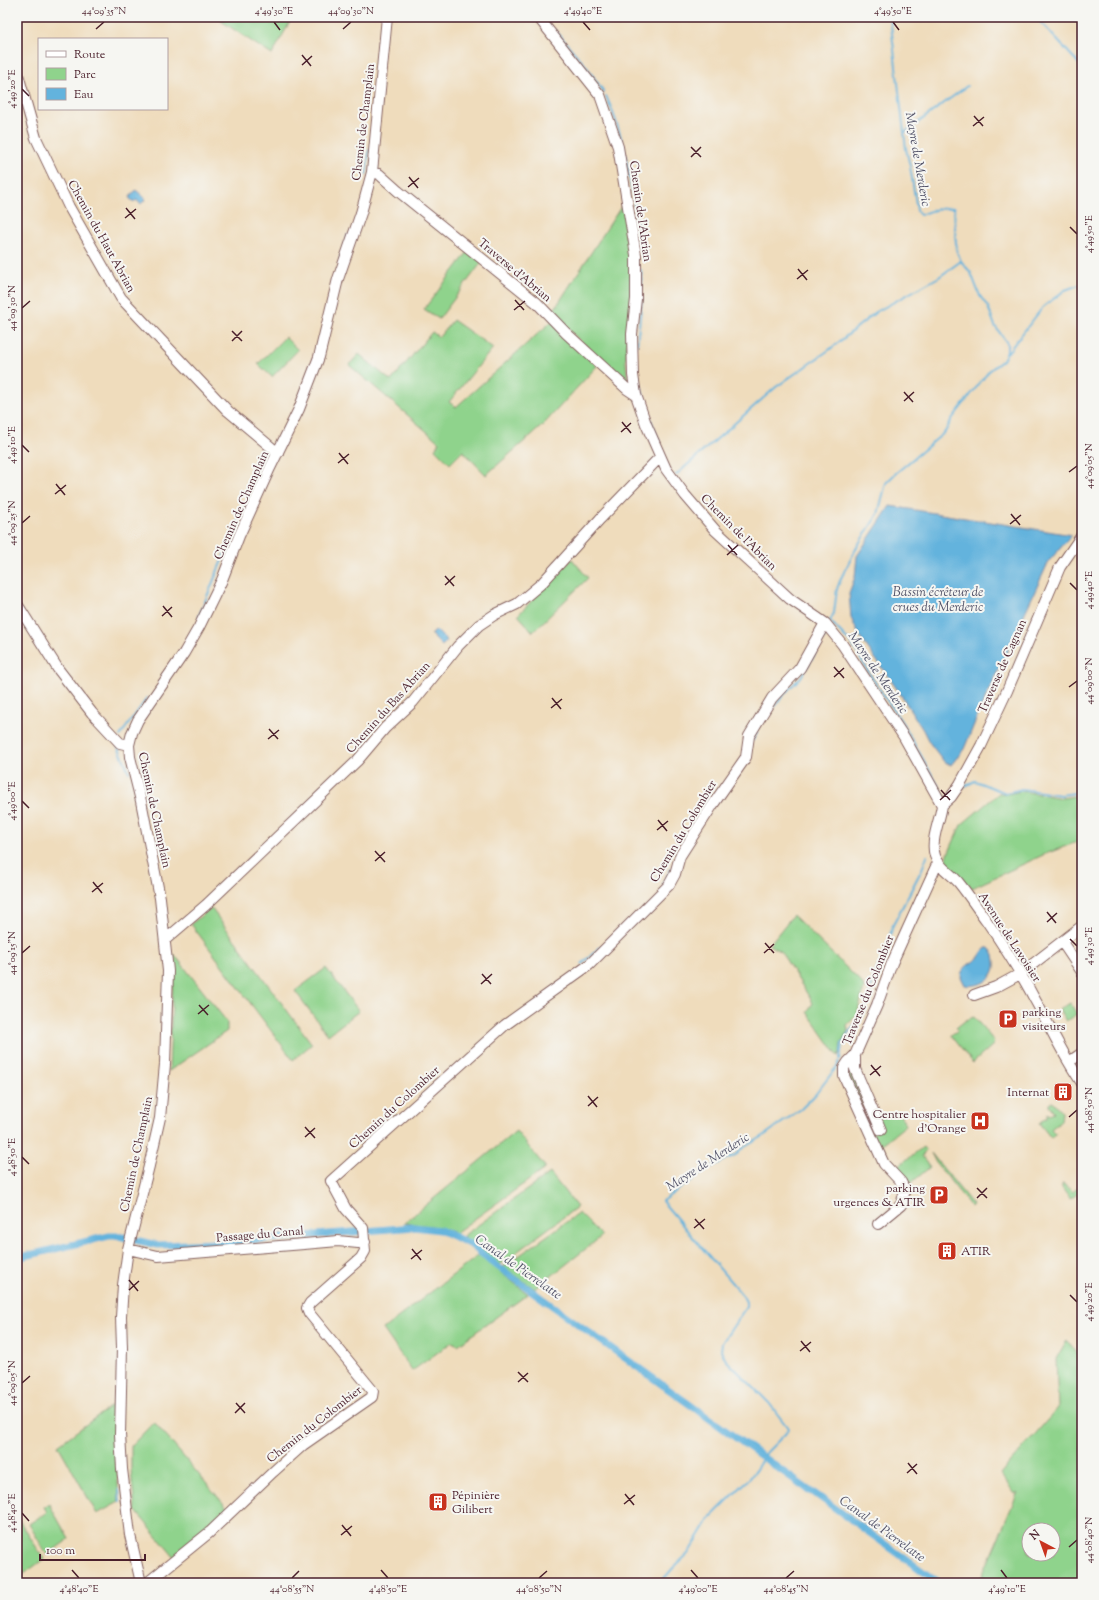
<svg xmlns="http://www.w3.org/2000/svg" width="1099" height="1600" font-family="'Sorts Mill Goudy',serif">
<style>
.green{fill:#8fd38c;stroke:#6c795c;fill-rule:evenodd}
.water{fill:#63b3dd;stroke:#566984}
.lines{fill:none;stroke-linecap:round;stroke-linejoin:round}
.stream{stroke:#63b3dd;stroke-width:2}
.canal{stroke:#63b3dd;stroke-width:7}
.minor-casing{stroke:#84615e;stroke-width:12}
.minor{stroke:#fff;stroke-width:10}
.ticks{fill:none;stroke:#4a1f2b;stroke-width:1.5}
.labels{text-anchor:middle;stroke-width:4;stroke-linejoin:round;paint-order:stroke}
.street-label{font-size:12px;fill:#4a1f2b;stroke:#f6f6f2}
.poi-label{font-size:12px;fill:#4a1f2b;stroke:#f6f6f2;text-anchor:start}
.water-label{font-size:13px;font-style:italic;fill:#535369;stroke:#f6f6f2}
.neatline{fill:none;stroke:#4a1f2b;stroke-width:1.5}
.ticks-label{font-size:10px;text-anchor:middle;fill:#4a1f2b}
</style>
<rect width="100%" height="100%" fill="#f6f6f2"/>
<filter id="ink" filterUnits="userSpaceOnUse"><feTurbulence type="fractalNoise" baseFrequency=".025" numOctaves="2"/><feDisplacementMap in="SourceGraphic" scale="8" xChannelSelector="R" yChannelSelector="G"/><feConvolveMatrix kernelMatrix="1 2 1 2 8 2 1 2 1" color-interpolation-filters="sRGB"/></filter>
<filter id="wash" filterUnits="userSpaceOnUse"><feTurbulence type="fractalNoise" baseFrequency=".012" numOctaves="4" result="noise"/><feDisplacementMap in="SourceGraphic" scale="16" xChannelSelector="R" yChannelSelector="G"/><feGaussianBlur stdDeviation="0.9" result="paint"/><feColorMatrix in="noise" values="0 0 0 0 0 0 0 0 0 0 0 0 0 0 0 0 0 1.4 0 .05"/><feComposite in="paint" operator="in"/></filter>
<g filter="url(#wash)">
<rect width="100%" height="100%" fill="#efdcbc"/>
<path class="green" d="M223,17H290L292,18L272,55L221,21Z
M624,202L632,253L631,301L627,331L626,362L628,385L606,367L552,313Z
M468,252L482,262L439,319L424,309Z
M453,320L493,348L449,402L456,407L552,321L597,366L543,425L486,475L463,451L450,464L435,449L439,442L349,365L359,354L391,381L432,332L439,337Z
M285,337L298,350L272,377L258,364Z
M572,559L588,578L533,632L518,615Z
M1022,791L1062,798L1082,795V840L1043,855L972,888L944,863L961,825L999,793L1007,794Z
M211,908L312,1044L293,1060L191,924Z
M793,915L862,983L864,988L857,1015L847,1025L848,1031L841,1043L840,1052L838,1056L807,1012L813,1003L781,952L769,945Z
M174,954L227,1022V1031L169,1071Z
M326,968L359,1011L328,1035L295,991Z
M1070,1003L1077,1014L1066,1021L1059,1010Z
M974,1017L994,1041L993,1045L973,1063L951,1035L958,1030L956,1028L966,1020Z
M849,1066L874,1119L900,1114L906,1125L881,1145L897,1167L923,1147L926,1151L922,1156L930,1167L910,1184L904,1186L885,1164L846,1070Z
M1052,1101L1062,1112L1061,1121L1051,1129L1056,1134L1051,1138L1039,1123L1047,1117L1048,1113L1050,1115L1054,1112L1049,1105V1103Z
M516,1131L546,1168L455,1233L439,1227L404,1223Z
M931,1153L973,1205L971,1207L936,1163Z
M550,1173L577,1207L498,1266L463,1236Z
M1064,1183L1072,1192L1081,1186L1082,1191L1070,1199L1062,1188Z
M579,1213L602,1236L535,1289L503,1267Z
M479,1255L528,1294L458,1345L452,1342L412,1371L383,1329Z
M1067,1340L1082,1360V1494L1080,1496L1082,1497V1583H979L1018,1492L1015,1494L1000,1474L1058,1408L1056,1359ZM1029,1530H1053V1554H1029Z
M114,1404L119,1502L97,1514L58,1445Z
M154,1422L229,1510L175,1558L135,1510L131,1470V1446Z
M49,1504L69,1539L47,1555L29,1524L47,1512L44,1507Z
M17,1517L44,1559L17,1579Z"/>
<path class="water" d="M136,190L146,199L141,204L136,200L134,202L129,198Z
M890,506L1072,535L1049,561L982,705L964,749L951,765L945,763L929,742L923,730L899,692L860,637L851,618L849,593L855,577L857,556Z
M436,630L447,641L442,646L431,635Z
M986,948H989C993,952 995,956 995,962C997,978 980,988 965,985L961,977C961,967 971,964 978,958C981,955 982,951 986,948Z"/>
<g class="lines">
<path class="stream" d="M890,17L906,149L910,166L917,210L920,215C932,210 942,207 954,208L956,244L957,252L961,261L971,273L980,296L988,307L995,326L1007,343V352L1003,360L989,371L952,419L945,432L896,473L886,483L878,514L858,545L841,578L837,589L834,613L830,621L852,644L872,678L903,724L944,796
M1036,17L1082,67
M555,30L586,66L604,92
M606,96C622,130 628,167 634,203C636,219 639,234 640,249
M904,133L967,86
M366,175L369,150
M340,259L348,235
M641,270L642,288
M637,345L642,298
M1008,352L1043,307L1065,290L1082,284
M638,376L647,410L660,444
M676,475L776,387L829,350L876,312L939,277L961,261
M199,616L239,519L271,456L267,450
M769,712L788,690L801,677L827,633
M120,736L147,698
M753,740L757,732
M118,746L129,772
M963,787L975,781L1006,793L1022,789L1061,795L1082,792
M663,884L671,869
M582,964L601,946
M840,1059L842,1044L850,1031L860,1020L868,1003L873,979L887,946L893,925L922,869L927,856
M383,1127L396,1116
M119,1489L120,1502
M660,1583L674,1567L688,1554L710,1518L751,1477L767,1452L786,1433L788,1428L769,1403L727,1361L721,1351L722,1343L746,1307V1302L743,1296L662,1201L711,1167L737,1154L743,1148L762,1137L801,1109L815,1095L838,1065L839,1062"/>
<path class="canal" d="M135,1240L158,1245L220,1243L414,1227L440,1230L470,1244L497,1266L810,1491
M17,1258L109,1236H119L127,1238
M814,1493L939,1583"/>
</g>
</g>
<g filter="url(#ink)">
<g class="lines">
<g class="minor-casing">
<path id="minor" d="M538,17L600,95L618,147L636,255V299L632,334L633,375L636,395L646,424L666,469L685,495L715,530L790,599L825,623L842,644L904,737L942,805
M17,71L36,138L69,207L121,298L228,411L278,453
M372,172L379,174L398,191L537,303L566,333L627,389L636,395
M17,604L58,669L92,713L120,743L129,745
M942,805C940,821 930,840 935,856C939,868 951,873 959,883C968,894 977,908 986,920C1003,945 1020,971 1034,998C1050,1026 1063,1056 1082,1083
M942,805L951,797L960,784L981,746L1007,691L1060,567L1082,535
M165,940L206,905L357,761L385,728L413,702L458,646L479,625L494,615L517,604L542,583L600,519L660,457
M1062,942L1082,972
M974,995L996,987L1020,974L1082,926
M855,1055V1069L881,1130
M1069,1062L1082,1053
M878,1224L901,1205L905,1190L901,1182L884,1164L844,1076V1068L848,1062L855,1055L877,1005L892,963L938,862
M128,1249L158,1256L304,1244L338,1241L358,1243L365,1242
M141,1583L130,1535L122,1469L120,1434L122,1348L121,1317L123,1285L128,1249L149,1166L160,1118L165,1064L168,971L160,898L141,801L130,757L129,745L132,733L138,720L184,653L199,627L222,580L239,536L270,468L299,409L319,357L338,279L361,213L372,172L387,17
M147,1583L210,1532L273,1472L303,1445L372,1397L373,1391L309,1313L307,1308L310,1303L361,1258L365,1251L363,1228L346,1209L331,1181L505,1025L589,965L669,885L675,874L680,856L712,806L746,757L749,736L772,698L800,668L825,623"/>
</g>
<use href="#minor" class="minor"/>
</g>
</g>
<path class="ticks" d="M274,22L280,30M583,22L590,30M893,22L899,30M96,29L104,22M343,29L351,22M302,55L311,66M302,65L312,56M22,89L29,96M974,116L983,126M973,126L984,117M691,147L701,157M691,157L701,147M409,177L418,188M408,187L419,178M126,208L135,219M125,218L136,209M1070,227L1077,234M798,269L807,280M797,279L808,270M515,300L524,310M22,308L30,301M514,310L525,301M232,331L242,341M232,341L242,331M904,392L913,402M904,401L914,392M622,422L631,433M621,432L631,423M22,445L29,452M339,453L348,464M338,463L349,454M1069,472L1077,466M56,484L65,495M55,494L66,485M1011,514L1020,525M22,523L30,516M1010,524L1021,515M728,545L737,555M727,555L738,545M445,576L454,586M1070,583L1077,590M445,585L455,576M163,606L172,617M162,616L172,607M834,667L844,678M834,677L844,668M1069,687L1077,681M552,698L561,709M551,708L562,699M269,729L278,739M268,739L279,730M941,790L950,800M940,800L951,790M22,801L29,808M658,820L667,831M657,830L668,821M375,851L385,862M375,861L385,852M93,882L102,893M92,892L103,883M1047,912L1056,923M1047,922L1057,913M1070,939L1077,946M765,943L774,953M22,953L30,946M764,953L774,944M482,974L491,984M481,984L492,974M199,1005L208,1015M198,1014L209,1005M871,1065L880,1076M870,1075L881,1066M588,1096L597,1107M588,1106L598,1097M1069,1117L1077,1110M305,1127L315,1138M305,1137L315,1128M22,1157L29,1164M977,1188L987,1198M977,1198L987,1188M695,1219L704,1229M694,1228L705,1219M412,1249L421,1260M411,1259L422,1250M129,1280L138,1291M129,1290L139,1281M1070,1295L1077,1302M801,1341L810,1352M800,1351L811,1342M518,1372L528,1382M518,1382L528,1373M22,1383L30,1376M236,1403L245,1413M235,1413L245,1403M908,1463L917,1474M907,1473L917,1464M625,1494L634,1505M624,1504L635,1495M22,1513L29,1521M342,1525L351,1536M341,1535L352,1526M1069,1547L1077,1540M72,1570L79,1578M381,1570L388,1578M691,1570L698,1578M1001,1570L1007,1578M292,1578L299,1571M539,1578L547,1571M786,1578L794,1571"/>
<defs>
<g id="parking-square" transform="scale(1)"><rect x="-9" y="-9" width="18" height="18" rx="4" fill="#c8321e" stroke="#f6f6f2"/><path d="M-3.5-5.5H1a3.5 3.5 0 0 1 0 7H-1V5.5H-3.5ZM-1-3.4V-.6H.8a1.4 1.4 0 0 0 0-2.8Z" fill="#fff"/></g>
<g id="building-square" transform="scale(1)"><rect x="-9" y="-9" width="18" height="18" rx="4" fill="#c8321e" stroke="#f6f6f2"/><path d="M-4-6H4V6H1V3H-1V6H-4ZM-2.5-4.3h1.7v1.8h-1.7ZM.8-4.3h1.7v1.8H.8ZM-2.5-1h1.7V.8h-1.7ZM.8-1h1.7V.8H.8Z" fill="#fff"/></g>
<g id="hospital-square" transform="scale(1)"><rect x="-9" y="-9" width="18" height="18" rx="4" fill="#c8321e" stroke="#f6f6f2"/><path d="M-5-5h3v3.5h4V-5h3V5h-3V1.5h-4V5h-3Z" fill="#fff"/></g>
</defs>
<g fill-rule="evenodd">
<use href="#parking-square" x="1008" y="1019"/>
<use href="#building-square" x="1063" y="1092"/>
<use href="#hospital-square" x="980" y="1121"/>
<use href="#parking-square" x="939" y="1195"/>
<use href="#building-square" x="947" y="1251"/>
<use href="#building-square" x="438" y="1502"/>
</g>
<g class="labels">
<g class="street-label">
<text transform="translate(363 122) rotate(-83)" y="4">Chemin de Champlain</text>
<text transform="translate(641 211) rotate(82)" y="4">Chemin de l'Abrian</text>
<text transform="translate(102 236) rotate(61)" y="4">Chemin du Haut Abrian</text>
<text transform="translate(515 270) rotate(40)" y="4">Traverse d'Abrian</text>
<text transform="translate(241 505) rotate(-66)" y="4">Chemin de Champlain</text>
<text transform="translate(739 532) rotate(45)" y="4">Chemin de l'Abrian</text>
<text transform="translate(1002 666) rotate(-66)" y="4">Traverse de Cagnan</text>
<text transform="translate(388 707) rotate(-48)" y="4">Chemin du Bas Abrian</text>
<text transform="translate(155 810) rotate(78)" y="4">Chemin de Champlain</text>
<text transform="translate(683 831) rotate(-59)" y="4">Chemin du Colombier</text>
<text transform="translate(1010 937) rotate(57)" y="4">Avenue de Lavoisier</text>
<text transform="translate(868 990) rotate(-68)" y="4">Traverse du Colombier</text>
<text transform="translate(394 1107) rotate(-42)" y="4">Chemin du Colombier</text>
<text transform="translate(136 1154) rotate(-78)" y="4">Chemin de Champlain</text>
<text transform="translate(260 1234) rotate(-5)" y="4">Passage du Canal</text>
<text transform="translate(314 1424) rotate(-38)" y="4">Chemin du Colombier</text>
</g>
<g class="poi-label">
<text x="1022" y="1016">parking<tspan x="1022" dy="14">visiteurs</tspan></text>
<text x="1049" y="1096" text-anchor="end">Internat</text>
<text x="966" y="1118" text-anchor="end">Centre hospitalier<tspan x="966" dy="14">d'Orange</tspan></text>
<text x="925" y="1192" text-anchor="end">parking<tspan x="925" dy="14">urgences &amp; ATIR</tspan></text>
<text x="961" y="1255">ATIR</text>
<text x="452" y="1499">Pépinière<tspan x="452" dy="14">Gilibert</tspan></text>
</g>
<g class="water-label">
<text transform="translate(919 159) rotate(80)" y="5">Mayre de Merderic</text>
<text x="938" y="596">Bassin écrêteur de<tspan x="938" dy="15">crues du Merderic</tspan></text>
<text transform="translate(879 672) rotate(56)" y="5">Mayre de Merderic</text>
<text transform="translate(707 1161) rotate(-33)" y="5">Mayre de Merderic</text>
<text transform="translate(519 1266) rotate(35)" y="5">Canal de Pierrelatte</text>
<text transform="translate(883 1528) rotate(36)" y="5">Canal de Pierrelatte</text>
</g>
</g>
<rect width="1099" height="1600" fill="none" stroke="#f6f6f2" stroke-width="44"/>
<rect x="38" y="38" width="130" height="72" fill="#f6f6f2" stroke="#b1a0a2"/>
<rect x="46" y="51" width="20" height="6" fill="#ffffff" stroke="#b1a0a2"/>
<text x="74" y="58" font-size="12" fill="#4a1f2b">Route</text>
<rect x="46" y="68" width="20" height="12" fill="#8fd38c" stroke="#b1a0a2"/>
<text x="74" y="78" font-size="12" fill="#4a1f2b">Parc</text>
<rect x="46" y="88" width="20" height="12" fill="#63b3dd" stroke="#b1a0a2"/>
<text x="74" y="98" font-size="12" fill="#4a1f2b">Eau</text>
<g transform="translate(1041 1542) rotate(319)"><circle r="19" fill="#f6f6f2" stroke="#b1a0a2"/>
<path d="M0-3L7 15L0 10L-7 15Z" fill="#c8321e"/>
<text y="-6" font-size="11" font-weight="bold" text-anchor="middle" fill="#4a1f2b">N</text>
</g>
<path d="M40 1554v6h105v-6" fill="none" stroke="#4a1f2b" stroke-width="2"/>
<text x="46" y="1554" font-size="12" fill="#4a1f2b" stroke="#f6f6f2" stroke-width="3" paint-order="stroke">100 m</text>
<rect x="22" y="22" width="1055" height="1556" class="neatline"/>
<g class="ticks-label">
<text x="104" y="14">44°09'35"N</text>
<text x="274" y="14">4°49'30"E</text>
<text x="351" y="14">44°09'30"N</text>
<text x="583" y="14">4°49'40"E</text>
<text x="893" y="14">4°49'50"E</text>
<text transform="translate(11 89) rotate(-90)" y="4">4°49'20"E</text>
<text transform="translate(1088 234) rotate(-90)" y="4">4°49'50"E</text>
<text transform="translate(11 308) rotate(-90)" y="4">44°09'30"N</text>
<text transform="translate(11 445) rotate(-90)" y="4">4°49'10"E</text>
<text transform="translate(1088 466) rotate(-90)" y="4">44°09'05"N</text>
<text transform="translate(11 523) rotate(-90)" y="4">44°09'25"N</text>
<text transform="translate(1088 590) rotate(-90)" y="4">4°49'40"E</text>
<text transform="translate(1088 681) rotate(-90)" y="4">44°09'00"N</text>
<text transform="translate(11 801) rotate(-90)" y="4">4°49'00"E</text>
<text transform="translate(1088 946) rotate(-90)" y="4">4°49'30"E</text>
<text transform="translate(11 953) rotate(-90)" y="4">44°09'15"N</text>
<text transform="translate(1088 1110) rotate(-90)" y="4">44°08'50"N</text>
<text transform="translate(11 1157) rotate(-90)" y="4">4°48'50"E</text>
<text transform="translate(1088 1302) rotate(-90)" y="4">4°49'20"E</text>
<text transform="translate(11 1383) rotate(-90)" y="4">44°09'05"N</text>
<text transform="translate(11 1513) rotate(-90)" y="4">4°48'40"E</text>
<text transform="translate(1088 1540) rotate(-90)" y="4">44°08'40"N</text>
<text x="79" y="1592">4°48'40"E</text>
<text x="292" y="1592">44°08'55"N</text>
<text x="388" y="1592">4°48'50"E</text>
<text x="539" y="1592">44°08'50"N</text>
<text x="698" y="1592">4°49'00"E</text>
<text x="786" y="1592">44°08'45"N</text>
<text x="1007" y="1592">4°49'10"E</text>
</g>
</svg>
